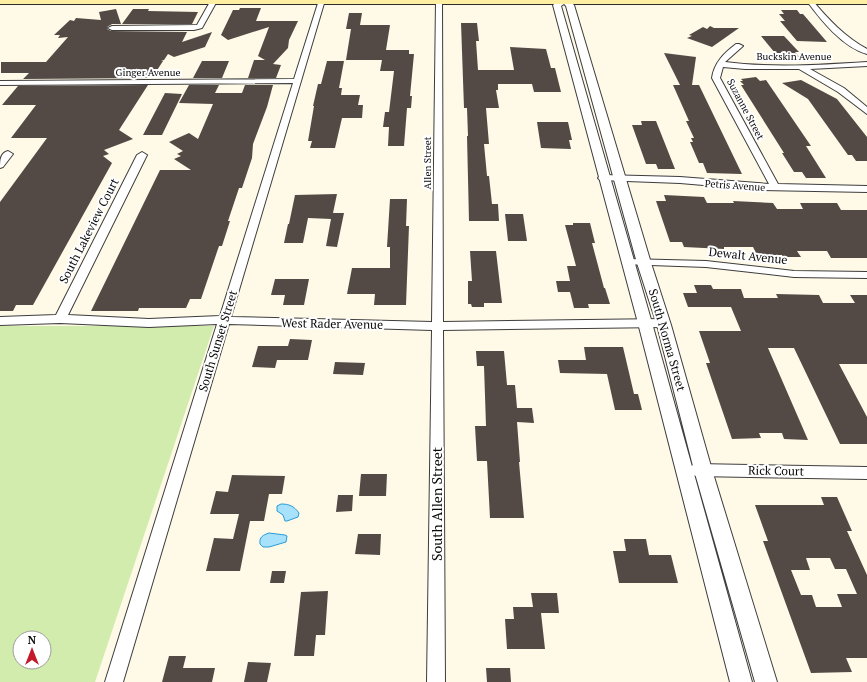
<svg xmlns="http://www.w3.org/2000/svg" width="867" height="682" font-family="'PT Serif',serif">
<style>
.green{fill:#d2ecae;fill-rule:evenodd}
.water{fill:#a7e1fb;stroke:#289cd8}
.building{fill:#534a46;fill-rule:evenodd}
.lines{fill:none;stroke-linecap:round;stroke-linejoin:round}
.minor-casing{stroke:#3d3d3d;stroke-width:2}
.tertiary-casing{stroke:#3d3d3d;stroke-width:2}
.secondary-casing{stroke:#2c2c2c;stroke-width:2}
.minor{fill:#fff;fill-rule:evenodd}
.tertiary{fill:#fff;fill-rule:evenodd}
.secondary{fill:#ffefa2;fill-rule:evenodd}
.labels{text-anchor:middle;stroke-width:4;stroke-linejoin:round;paint-order:stroke}
.far-street-label{font-size:10px;fill:#0a0a0a;stroke:#fff}
.street-label{font-size:12px;fill:#0a0a0a;stroke:#fff}
.near-street-label{font-size:14px;fill:#0a0a0a;stroke:#fff}
</style>
<rect width="100%" height="100%" fill="#fff9e7"/>
<path class="green" d="M0,326H214L95,682H0ZM20,638H44V662H20Z"/>
<path class="water" d="M281,504C289,504 294,506 299,513L298,517L287,521H285L283,515L277,511V506Z
M269,533L285,535L287,536L286,542L269,547H263L260,544C259,537 263,535 269,533Z"/>
<path class="building" d="M240,8H261L256,21H298L289,40L288,48L273,64L281,65L276,78H248L254,60H265L258,56L269,27L228,40L221,35L233,10H239Z
M116,9L121,24H112L107,27V29L111,31L187,32L182,42L212,32L205,47L174,57L168,54L164,60L161,61H163L152,78L23,79L29,73H1V62H46L68,37L58,38L60,35H54L70,20L74,21L76,18L101,20L99,12Z
M133,9H149L148,11L198,12L192,24H122Z
M781,10H797L800,14H803L827,42L797,41L780,21H785L779,14H784Z
M349,13H362L360,25H390L386,50H409V54H414L410,96H412L411,108H407L404,146H388L389,127H383L385,112H389L394,71H380L382,60H346L351,29H346Z
M461,23H477L479,41H476L478,70H514L510,47L546,49L551,68H555L561,92H534L532,84H498V90H496L499,108H486L489,144H484L487,176H489L492,204H498L499,221H469L467,136H468L467,108H464Z
M710,26L714,28H739L712,47L687,38L692,36L689,35L703,27L707,29Z
M761,36H784L799,52H795L799,57H784L781,53H775Z
M664,53L696,57L692,85H699L742,174L707,173L703,163H699L690,142H693L691,138H694L686,121H689L673,85H680Z
M202,61H229L222,78H193Z
M327,61H344L339,88H342L341,95H360L358,105H363L362,118H342L335,148H310L312,141H308L314,106H313L318,84H321Z
M756,77L760,81L766,80L811,146H806L826,178H806L802,172H794L782,153H784L741,85H744L740,81H743L741,79Z
M801,80L837,99L867,137V161H856L852,155H848L808,99L782,83Z
M148,85L119,130L133,139L104,150L109,154L103,156L112,163L33,305H16L13,311H0V202L47,138H11L36,105H2L18,86Z
M189,85H219L215,93H242L245,85H273L267,107L253,144L252,158L242,188H239L228,221H230L222,246H219L201,299H190L186,308H139L138,311H91L160,170H191L174,159L181,156L177,154L183,151L169,142L189,133L198,139L213,104L179,103Z
M165,93L182,94L162,135H143Z
M641,121H656L675,169H658L656,164H646L632,125H642Z
M537,122H568L572,140H569L571,149L541,148Z
M337,194L333,213H344L337,247L326,246L331,219L308,218L303,243H284L288,224H289L295,195Z
M664,195L704,197L707,203H734L733,201L773,203L777,209H803L800,203H837L841,210H867V258H831L827,251H797L801,257H783L782,255H757L753,247H724V249L684,247L682,242H670L656,201H666Z
M390,199H407L406,226H409L406,305H374L375,294H347L352,268H390V247H387Z
M505,214H523L527,241H508Z
M573,223H590L595,243H592L604,288H605L610,304H588L589,308H574L570,292H558L556,281H570L567,266H576L565,225H573Z
M470,251H496L502,303H484V307H472L471,304H468V281H472Z
M275,279H309L304,305H283L285,295H271Z
M694,285H711L713,289H741L744,298H778L776,294L819,295L823,303H855L850,295H867V364H839L867,417V444H840L794,348H768L808,440L784,439L782,433H759L761,438L732,439L706,363H710L699,331H741L731,307H688L683,293H697Z
M290,339L312,340L308,360H277L275,368L252,367L258,346H288Z
M584,347H623L634,394H638L642,410H615L607,374L560,373L558,360H586Z
M476,351H504L507,385H515L517,408H532L534,423L517,422L520,462H519L524,518H490L487,461H477L475,426H486L484,366H477Z
M335,362L365,363L363,375L333,374Z
M361,474H387L386,496H359Z
M232,475L285,476L282,494H269L264,521H250L240,571H206L214,538L233,539L239,514H210L216,491L228,492Z
M338,495H353L352,511L336,512Z
M821,497H837L852,531H847L867,575V658H846L852,672L811,673L763,541H768L755,505H824ZM806,558H830L835,569H846L857,594H837L842,607H816L812,595H801L791,570H810Z
M358,534H381L380,555L355,554Z
M624,539H646L649,555H671L678,583H619L613,551H626Z
M272,571H286L284,583H270Z
M328,591L325,635H316L314,656H294L301,592Z
M531,593H557L559,613H541L545,649H507L505,619H514L513,607H533Z
M169,656H186L183,668H215L212,682H162Z
M248,662L271,663L267,682H244Z
M486,668H510L511,682H487Z"/>
<g class="lines">
<g class="minor-casing">
<path id="minor" d="M211,0L217,1L202,28L194,30H112L108,28L112,26L197,25Z
M319,0H325L231,317L432,322L436,1L442,0L443,322L664,319L668,320L670,323L668,326L664,327L443,330L445,682H427L432,330L229,324L123,682H105L217,324L149,327L60,323L0,325V317L56,315L137,155L142,152L147,155L68,315L149,319L220,316L293,83L0,85V81L294,79Z
M806,0H812C828,19 845,37 867,49V54C842,47 821,20 806,0Z
M736,44H739L743,46L725,62C771,68 821,65 867,62V66L810,69L844,88L867,107V114L838,92L799,69H745L723,67L720,78L778,184L867,186V192L762,190L680,183L600,180L598,178L600,176L603,175L680,177L769,184L712,78C714,63 724,53 736,44Z
M8,151L13,154L3,167L0,168C0,161 0,153 8,151Z
M627,259L706,261L794,271L867,272V278L794,277L706,267L623,264L622,262Z
M696,464L867,467V479L696,476L691,474L689,470L691,466Z"/>
</g>
<g class="tertiary-casing">
<path id="tertiary" d="M559,0H568L574,5L651,263L671,325L712,470L777,682H755L694,470L657,325L637,263L566,6L564,4L561,6L652,323L752,682H730L638,323L553,5Z"/>
</g>
<g class="secondary-casing">
<path id="secondary" d="M0,0H867V4H0Z"/>
</g>
<use href="#minor" class="minor"/>
<use href="#tertiary" class="tertiary"/>
<use href="#secondary" class="secondary"/>
</g>
<g class="labels">
<g class="far-street-label">
<text x="794" y="60">Buckskin Avenue</text>
<text x="148" y="76">Ginger Avenue</text>
<text transform="translate(746 109) rotate(62)" y="4">Suzanne Street</text>
<text transform="translate(427 163) rotate(-90)" y="4">Allen Street</text>
<text transform="translate(735 185) rotate(4)" y="4">Petris Avenue</text>
</g>
<g class="street-label">
<text transform="translate(89 231) rotate(-63)" y="4">South Lakeview Court</text>
<text transform="translate(748 256) rotate(6)" y="4">Dewalt Avenue</text>
<text transform="translate(332 324) rotate(1)" y="4">West Rader Avenue</text>
<text transform="translate(667 340) rotate(74)" y="4">South Norma Street</text>
<text transform="translate(218 341) rotate(-73)" y="4">South Sunset Street</text>
<text transform="translate(776 471) rotate(1)" y="4">Rick Court</text>
</g>
<g class="near-street-label">
<text transform="translate(437 504) rotate(-90)" y="5">South Allen Street</text>
</g>
</g>
<g transform="translate(32 650)"><circle r="19" fill="#ffffff" stroke="#9d9d9d"/>
<path d="M0-3L7 15L0 10L-7 15Z" fill="#c4192b"/>
<text y="-6" font-size="11" font-weight="bold" text-anchor="middle" fill="#0a0a0a">N</text>
</g>
</svg>
